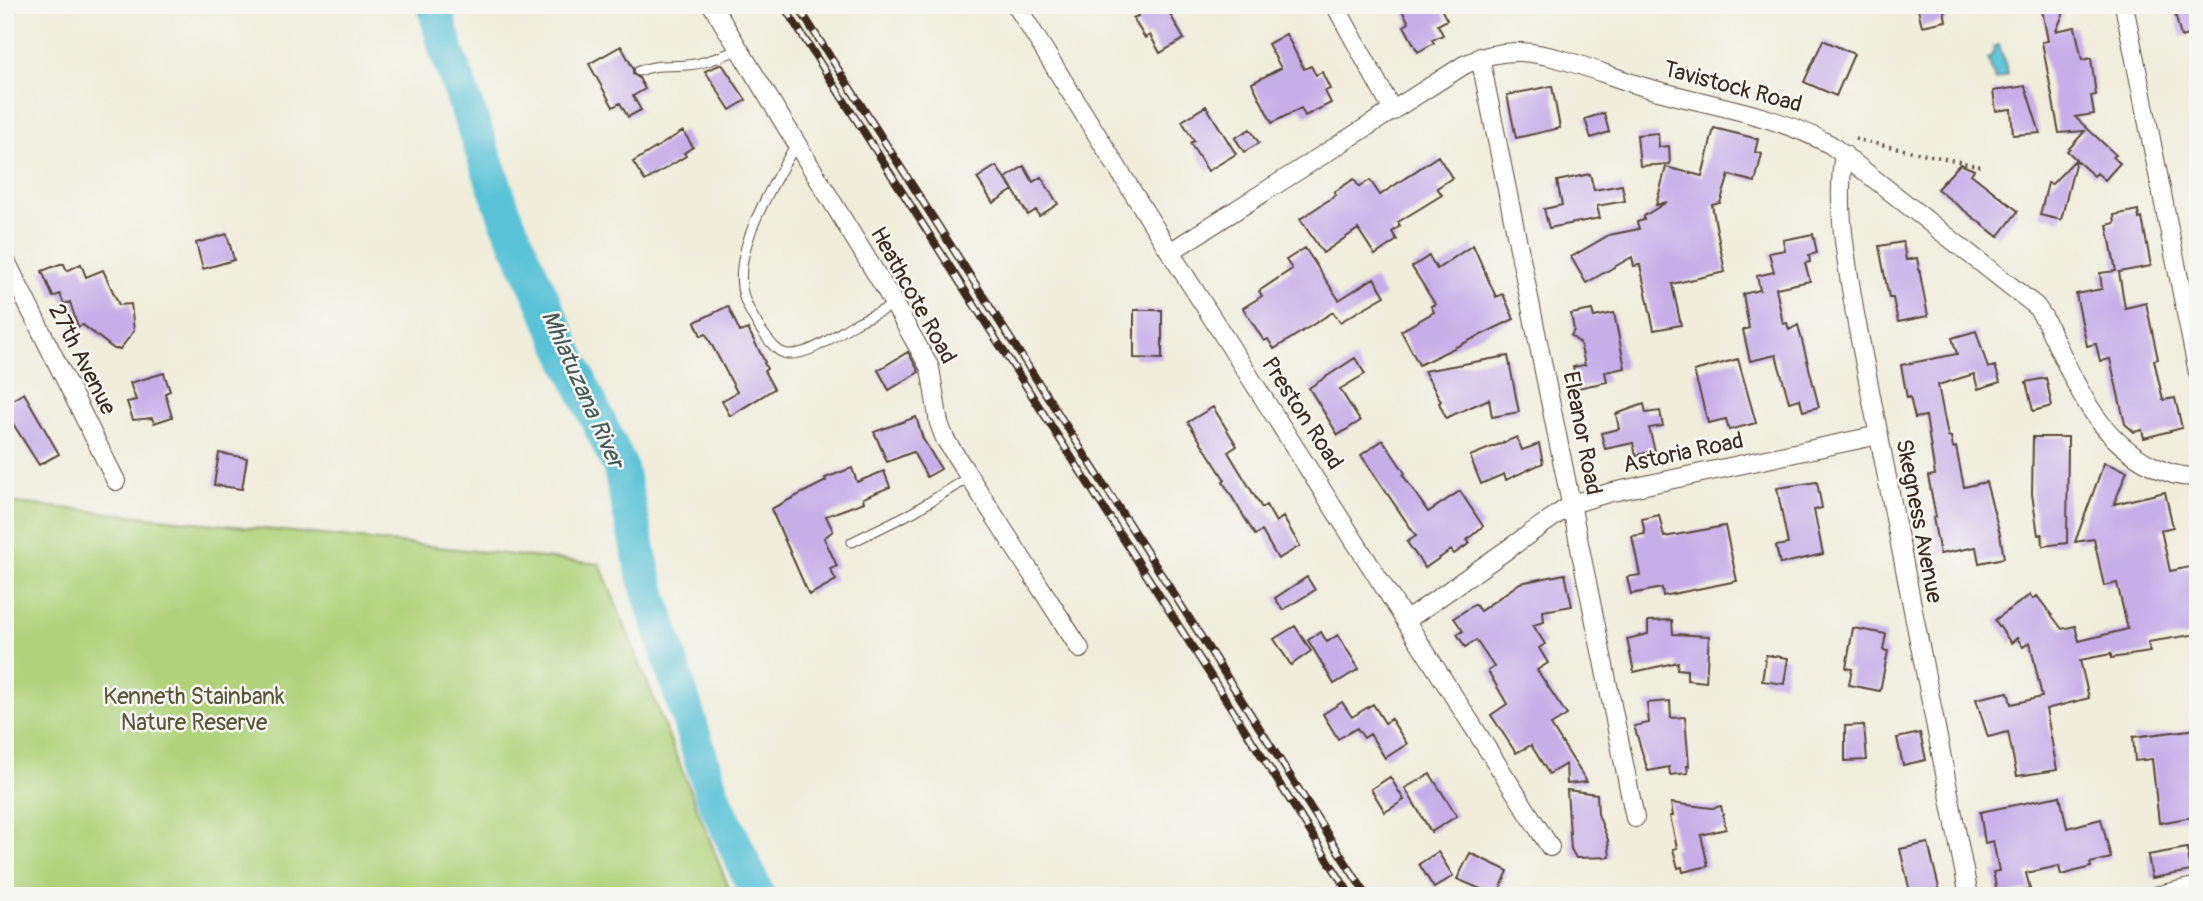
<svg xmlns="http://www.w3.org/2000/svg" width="2203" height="901" font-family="Pangolin,sans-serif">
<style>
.green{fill:#b0d27a;stroke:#767e4c;stroke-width:2}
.water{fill:#5ac2d7;stroke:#4a767a;stroke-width:2}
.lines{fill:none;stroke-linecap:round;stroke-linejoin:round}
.river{stroke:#5ac2d7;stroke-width:35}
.building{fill:#c6aee8}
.lane-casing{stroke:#56473a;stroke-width:11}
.street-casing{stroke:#56473a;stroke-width:20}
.path{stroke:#56473a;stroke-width:3.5;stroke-dasharray:2 5;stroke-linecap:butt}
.lane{stroke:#fff;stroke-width:9}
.street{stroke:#fff;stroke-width:18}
.rail-casing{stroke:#3b2a1e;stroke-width:8}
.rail{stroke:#f6f6f2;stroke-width:5;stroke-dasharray:16;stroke-linecap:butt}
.labels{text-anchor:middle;stroke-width:5;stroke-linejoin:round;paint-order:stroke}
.street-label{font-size:23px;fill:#3b2a1e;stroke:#f6f6f2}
.park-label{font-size:23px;fill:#585435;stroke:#f6f6f2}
.water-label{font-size:24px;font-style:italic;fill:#445856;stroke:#f6f6f2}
</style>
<rect width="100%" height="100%" fill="#f6f6f2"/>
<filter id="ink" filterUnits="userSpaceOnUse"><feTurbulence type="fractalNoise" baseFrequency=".0143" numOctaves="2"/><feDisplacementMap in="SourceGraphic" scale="14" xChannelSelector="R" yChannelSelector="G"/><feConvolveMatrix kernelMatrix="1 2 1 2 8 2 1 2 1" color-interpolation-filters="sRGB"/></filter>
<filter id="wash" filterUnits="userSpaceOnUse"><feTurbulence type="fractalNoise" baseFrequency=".00686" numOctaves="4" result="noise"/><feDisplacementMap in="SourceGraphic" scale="28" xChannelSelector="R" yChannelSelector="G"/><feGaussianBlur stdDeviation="1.57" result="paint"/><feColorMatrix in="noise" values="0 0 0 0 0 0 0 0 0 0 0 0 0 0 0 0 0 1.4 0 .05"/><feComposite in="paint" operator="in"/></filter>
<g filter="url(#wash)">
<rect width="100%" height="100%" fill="#f0eddb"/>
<path class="green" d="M5,502L600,564L732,896H5Z"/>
<path class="water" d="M1999,45L2008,75L1995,80L1988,58L1992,55L1994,47Z"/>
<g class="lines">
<path class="river" d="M434,5L447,52L506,218L571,363L620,467L644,576L712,794L758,896"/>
</g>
<g id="blocks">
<path class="building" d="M1131,5H1165L1184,39L1160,53L1150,35L1145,38L1133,18L1138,16Z
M1399,5H1439L1447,20L1438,25L1443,35L1432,40L1434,43L1418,52L1404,26L1409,23Z
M1917,5H1943L1946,21L1922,26Z
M2041,5H2067L2056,31L2075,27L2082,60L2091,58L2096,95L2091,96L2094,114L2075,117L2116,155L2113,157L2120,163L2105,180L2097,173L2094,176L2076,160L2061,220L2040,215L2048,183L2052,184L2076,159L2067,151L2085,131L2059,133L2042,42L2048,41Z
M2173,5H2198V32L2181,37Z
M1286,34L1304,69L1311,66L1316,75L1322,72L1330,89L1325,91L1331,103L1305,116L1301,108L1272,123L1252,83L1281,68L1268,44Z
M1823,40L1854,54L1836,96L1804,82Z
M621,46L633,68V74L639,78L645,89L633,96L641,110L628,117L620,103L613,107L589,64Z
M722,64L746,100L730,110L705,71Z
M1552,86L1560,128L1516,138L1507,95Z
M2025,86L2040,133L2013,135L2011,109L1996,111L1993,91Z
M1206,106L1236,154L1208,171L1190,143L1194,141L1182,121Z
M1604,113L1609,132L1591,138L1585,119Z
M1714,128L1758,139L1755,152L1762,154L1755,182L1729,175L1720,203L1712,205L1725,272L1672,284L1681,325L1654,330L1640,265L1634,266L1632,257L1586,283L1571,257L1609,235L1639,229L1637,222L1644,220V216L1667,202L1656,205L1666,167L1702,176Z
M1250,129L1259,143L1244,152L1235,138Z
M683,131L693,147L684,153L686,156L645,181L633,162Z
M1658,133L1659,147L1669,146L1670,164L1640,166L1637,135Z
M1438,156L1452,178L1437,188L1442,195L1398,222L1400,226L1392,232L1397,240L1375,255L1358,229L1323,253L1300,219L1336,195L1334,192L1354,179L1359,187L1370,180L1380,195Z
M1960,164L1974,170L1971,174L2018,211L1998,237L1937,189Z
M996,166L1013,190L993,203L977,178Z
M1024,166L1033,182L1041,177L1058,204L1039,216L1036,210L1028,215L1006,178Z
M1590,174L1594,190L1622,185L1625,201L1597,206L1600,218L1549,228L1544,209L1562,205L1557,181Z
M2138,210L2139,219L2142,218L2151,266L2119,272L2125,308L2146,303L2158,359L2154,360L2163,400L2175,398L2182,428L2144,438L2142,430L2134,432L2125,424L2110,359L2100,361L2096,344L2087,346L2076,294L2102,289L2100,273L2116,271L2107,225L2115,223L2114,215Z
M227,234L234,260L203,269L196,243Z
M1813,234L1817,253L1809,255L1810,262L1805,263L1810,281L1776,288L1783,324L1787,323L1789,330L1798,325L1819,407L1803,411L1800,399L1789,402L1776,355L1750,361L1743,330L1749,328L1743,294L1760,290L1757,276L1774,272L1769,253L1785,250L1783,240Z
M1903,242L1906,260L1917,258L1928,316L1898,322L1893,298H1889L1879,246Z
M1473,245L1496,297L1503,294L1514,319L1419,365L1401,331L1434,312L1431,306L1435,304L1412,267L1429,256L1437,269Z
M1305,248L1339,300L1374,278L1385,296L1340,322L1333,312L1274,349L1268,339L1264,341L1243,308L1262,296L1259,291L1292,269L1286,260Z
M60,264H64L67,271L81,264L86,277L103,270L119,305L131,304L134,331L120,349H114L83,325L78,327L70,302L64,304L60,294L53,297L42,271Z
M728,306L740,332L748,329L765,362L764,363L767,369L764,371L774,389L730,416L722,401L737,392L706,334L701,336L695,322Z
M1134,310H1162V359L1134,358Z
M1592,310L1594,317L1614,313L1625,368L1605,372L1607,382L1577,388L1573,367L1585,365L1580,343L1571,336L1574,330L1571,314Z
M1976,331L1988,368L1995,366L2000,382L1978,389L1974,374L1938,385L1948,436L1951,437L1953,448L1956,447L1964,487L1986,482L2000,534L2004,558L1979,563L1976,547L1940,554L1933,518L1936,517L1928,476L1935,475L1926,416L1915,418L1910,397L1907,398L1901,365L1957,354L1952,338Z
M908,352L919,372L889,390L878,370Z
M1508,356L1519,412L1492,417L1489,399L1446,418L1439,403L1441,401L1424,371Z
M1355,358L1365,374L1340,389L1360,421L1338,435L1309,388Z
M1738,359L1756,423L1729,430L1726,419L1708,423L1694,371Z
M164,373L170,391L165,393L172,417L154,423L152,418L133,420L127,402L136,400L130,383Z
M2046,378L2052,406L2033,411L2026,382Z
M24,393L59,454L39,465L5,411V404Z
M1644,404L1646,413L1660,411L1663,426L1649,428L1655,451L1636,455L1633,443L1605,449L1601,433L1619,429L1616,414Z
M1213,407L1237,446L1228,452L1262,508L1266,505L1276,522L1283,517L1300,546L1278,559L1262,531L1255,535L1223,482L1225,480L1188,422Z
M916,417L923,439L941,469L927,477L913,452L887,462L874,432Z
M1517,437L1522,450L1539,444L1543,463L1506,480L1504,474L1481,484L1470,456Z
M2033,437H2068L2067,543L2043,546L2042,534L2038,535L2032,494Z
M1383,440L1405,473L1403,475L1428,512L1460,491L1483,526L1467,540L1470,543L1454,554L1451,550L1425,568L1407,542L1416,536L1361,455Z
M219,453L247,458L242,489L214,485Z
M2104,463L2127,471L2114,504L2165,492L2173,527L2161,530L2170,571L2195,566L2198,583V634L2148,642L2150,652L2111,658V654L2080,660L2089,698L2046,709L2057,770L2017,776L2008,732L1988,737L1976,699L2008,692L2011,704L2042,697L2030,642L2023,647L2017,638L2011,643L1995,620L2030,595L2033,599L2037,596L2062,629L2075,626L2079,641L2128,629L2117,583L2104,586L2094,539L2075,542Z
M852,468L857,482L884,471L890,487L863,498L864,502L826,516L833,531L824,538L837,566L830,569L836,580L809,595L771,509L826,481L825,478Z
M1817,482L1822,508L1814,510L1823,554L1780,564L1776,546L1788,544L1777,488Z
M1659,515L1664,537L1725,526L1737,581L1663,596L1662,588L1631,594L1627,577L1640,575L1632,536L1645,534L1642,519Z
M1565,574L1572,606L1543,611L1544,622L1533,625L1545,644L1539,648L1548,663L1537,670L1567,715L1551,725L1587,782L1567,784L1566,764L1549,774L1531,745L1516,753L1491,715L1507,704L1488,671L1494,667L1476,640L1465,647L1457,634L1463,631L1454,618L1475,604L1480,611L1520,583Z
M1307,577L1315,590L1283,610L1275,598Z
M1672,620L1673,634L1709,636L1706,682L1687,680V670L1677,669L1678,662L1634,672L1627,639L1648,634V621Z
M1295,626L1311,651L1291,665L1274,639Z
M1853,628L1886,634L1883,650L1888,651L1880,691L1849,685L1852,669L1846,668Z
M1321,632L1327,642L1338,635L1359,669L1334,684L1308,640Z
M1766,655L1788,658L1784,684L1762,681Z
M1670,701L1671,718L1685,717L1689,766H1687L1688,773L1670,775L1669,767L1648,771L1634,726L1649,723L1647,703Z
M1342,702L1352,717L1373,704L1385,723L1391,719L1407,744L1385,758L1370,734L1364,738L1357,728L1338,739L1323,714Z
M1864,725L1867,760L1845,761V726Z
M2198,729V804L2191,806L2193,817L2159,823L2152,759L2135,761L2133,737Z
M1920,733L1926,760L1903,765L1897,738Z
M1430,774L1457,816L1431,832L1405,788Z
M1390,777L1404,800L1385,812L1371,789Z
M1567,790L1597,794L1598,814L1608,840L1610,857L1576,858L1571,849Z
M2060,796L2067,828L2101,819L2111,858L2090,863L2091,867L2061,875L2059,866L2026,873L2030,889L1998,896L1993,872L1999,871L1993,841L1985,843L1980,812Z
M1671,803L1712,808L1721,806L1726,829L1701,835L1708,866L1683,872L1682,867L1678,868L1673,849L1677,848L1670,816H1673Z
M1928,843L1941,896H1911L1900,849Z
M2187,848L2191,871L2152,878L2148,855Z
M1438,852L1453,876L1434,888L1419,864Z
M1470,853L1508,871L1497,896L1457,879Z"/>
</g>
</g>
<g filter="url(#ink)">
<use href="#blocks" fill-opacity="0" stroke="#56473a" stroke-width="2"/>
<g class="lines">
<g class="lane-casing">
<path id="lane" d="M639,71C661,63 666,67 687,65C705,64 724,55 740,49
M796,144C774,183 730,251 744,297C747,308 755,320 761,330C768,339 776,353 788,354C812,355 836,334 856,323C868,317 881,311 894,305
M852,542L913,512L968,478"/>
</g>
<g class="street-casing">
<path id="street" d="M712,5L886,290L930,368L939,423L945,439L1080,649
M1016,5L1170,252L1550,847
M1335,5L1393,111
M2124,5L2198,373
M1480,57L1635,818
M1844,154C1835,206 1847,262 1855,314L1969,896
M1170,252L1464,65C1482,57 1499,51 1520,52C1562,54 1608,77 1648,88C1710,106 1775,114 1831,145L2036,306L2044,318C2073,375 2091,434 2151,465C2166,473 2180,478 2198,477
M5,259L116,481
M1407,620L1572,504L1608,493L1879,435
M2155,896L2198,886"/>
</g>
<path class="path" d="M1855,139L1984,167"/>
<use href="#lane" class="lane"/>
<use href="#street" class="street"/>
<g class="rail-casing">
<path id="rail" d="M783,5L1351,896
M797,5L1367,896"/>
</g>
<use href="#rail" class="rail"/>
</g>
</g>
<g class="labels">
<g class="street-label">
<text transform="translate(1733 86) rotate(15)" y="8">Tavistock Road</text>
<text transform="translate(914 295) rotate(61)" y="8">Heathcote Road</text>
<text transform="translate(83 359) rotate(63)" y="8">27th Avenue</text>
<text transform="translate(1303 413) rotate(57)" y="8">Preston Road</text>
<text transform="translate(1583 433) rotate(79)" y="8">Eleanor Road</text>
<text transform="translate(1683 452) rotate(-12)" y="8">Astoria Road</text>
<text transform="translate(1920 521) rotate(79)" y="8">Skegness Avenue</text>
</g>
<g class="park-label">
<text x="194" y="704">Kenneth Stainbank<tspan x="194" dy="26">Nature Reserve</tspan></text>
</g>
<g class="water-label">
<text transform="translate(583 389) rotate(66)" y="8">Mhlatuzana River</text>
</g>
</g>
<rect width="2203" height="901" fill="none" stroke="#f6f6f2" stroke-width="28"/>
</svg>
